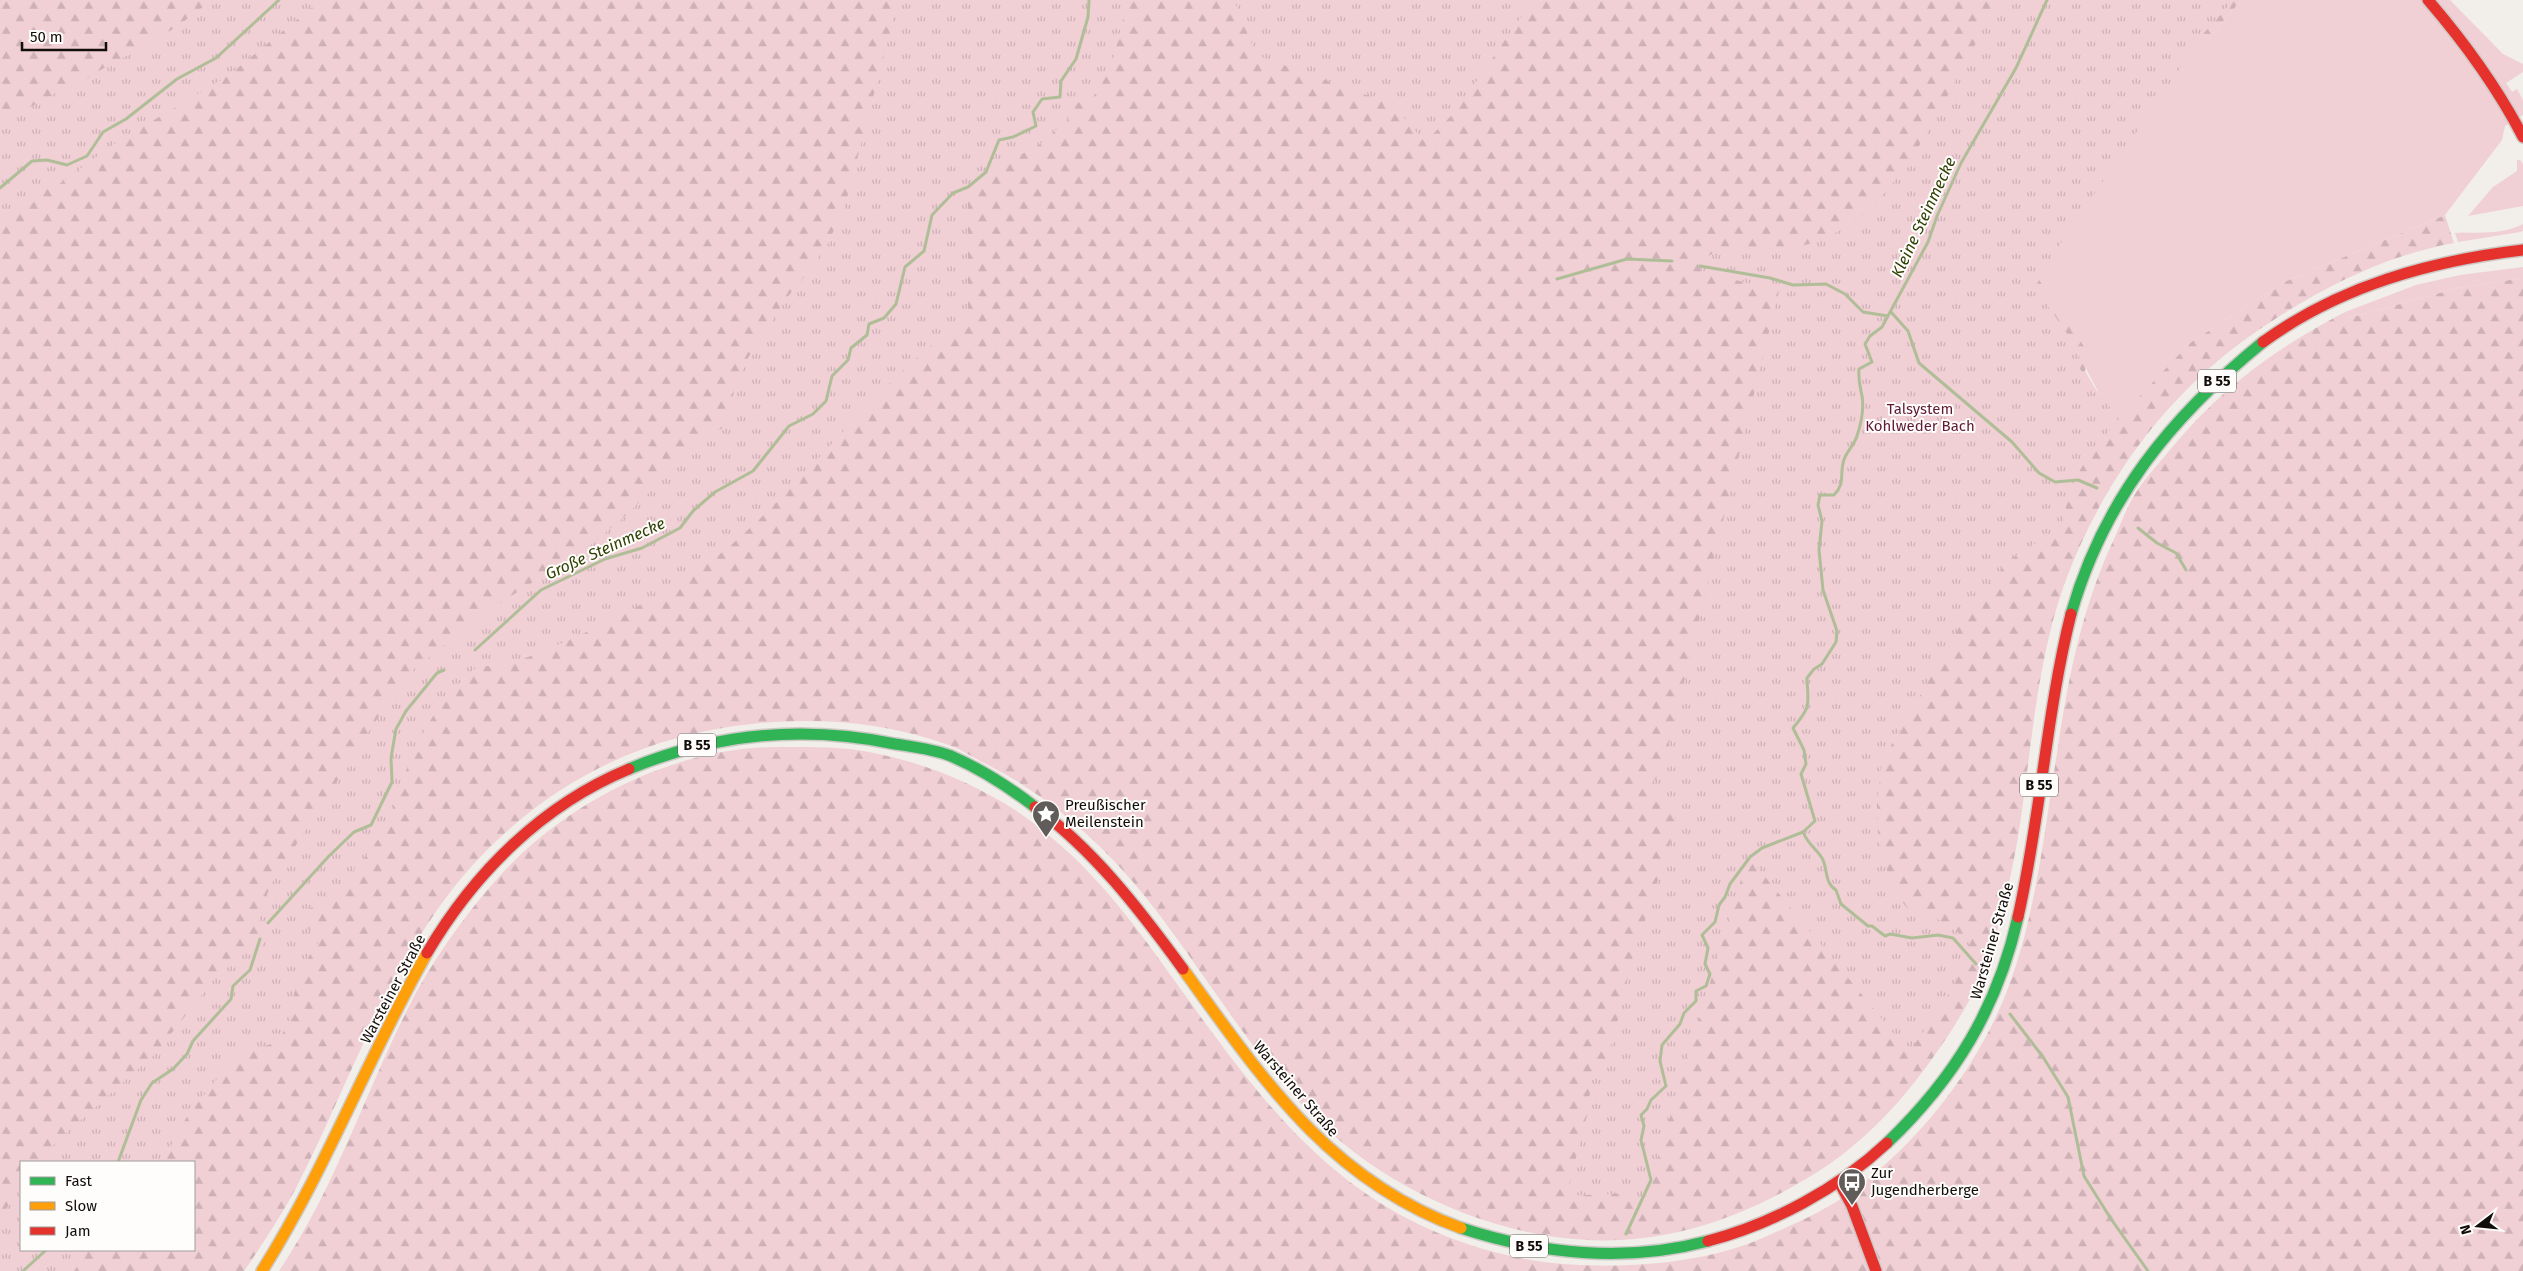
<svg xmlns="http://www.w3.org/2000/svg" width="2523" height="1271" font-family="'Fira Sans',sans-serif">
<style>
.green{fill:#f0cfd5}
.forest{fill:url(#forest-firs);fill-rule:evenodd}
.park{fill:url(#park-tufts)}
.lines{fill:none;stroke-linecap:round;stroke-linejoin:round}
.stream{stroke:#b0be98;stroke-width:3}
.fast-casing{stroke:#ccc9c6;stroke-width:14}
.slow-casing{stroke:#ccc9c6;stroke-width:14}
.jam-casing{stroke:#ccc9c6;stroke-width:14}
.fast{stroke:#30b455;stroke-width:11}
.slow{stroke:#ff9f0a;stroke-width:11}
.jam{stroke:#e5322d;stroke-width:11}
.labels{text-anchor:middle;stroke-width:4;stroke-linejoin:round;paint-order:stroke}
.shield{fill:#fffdfb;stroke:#585553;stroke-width:1}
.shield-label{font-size:14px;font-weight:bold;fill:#100d0b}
.park-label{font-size:15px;fill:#611a36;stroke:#fffdfb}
.poi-label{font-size:15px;fill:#100d0b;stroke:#fffdfb;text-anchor:start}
.street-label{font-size:15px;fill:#100d0b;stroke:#fffdfb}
.water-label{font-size:16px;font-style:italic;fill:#2f4104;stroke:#fffdfb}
</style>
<defs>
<pattern id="forest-firs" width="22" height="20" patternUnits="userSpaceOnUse" patternTransform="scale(1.25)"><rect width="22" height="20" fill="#f0cfd5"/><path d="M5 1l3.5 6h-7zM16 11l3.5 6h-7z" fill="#cdb1b6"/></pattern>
<pattern id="park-tufts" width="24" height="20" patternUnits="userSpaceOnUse" patternTransform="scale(1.25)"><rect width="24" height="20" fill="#f0cfd5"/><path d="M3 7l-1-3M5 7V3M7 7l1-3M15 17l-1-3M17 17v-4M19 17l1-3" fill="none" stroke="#cdb1b6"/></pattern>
</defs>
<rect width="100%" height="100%" fill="#f2eeea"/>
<path class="green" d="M2162,0L2209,39L2241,0H2450L2503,54L2523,64V72L2506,83L2512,92L2517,89L2523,100V115L2505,126L2502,140L2445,215L2284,282L2190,343L2115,423L2037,277Z
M2517,160H2520L2523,164V206L2468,216L2493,187L2517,171Z
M2523,224V231L2520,232L2458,242L2455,233C2478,232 2503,235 2523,224Z
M2523,267V278L2458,288L2349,318L2345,312L2416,285L2460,275Z"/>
<path class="forest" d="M0,0H2070L2037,277L2089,354L2085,371L2115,422L2190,343L2284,282L2445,215L2454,243C2383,256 2319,289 2260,329C2168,391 2102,481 2064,585C2035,667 2031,758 2017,843C2009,885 2000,931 1984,970C1976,990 1964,1010 1953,1028C1913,1090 1869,1142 1806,1179C1749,1213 1687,1237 1620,1240C1510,1246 1386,1192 1310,1113C1253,1054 1210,982 1161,917C1116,856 1058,801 990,766C976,759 961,749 946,744C884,722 817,717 752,724C651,734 562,776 490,847C396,939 355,1073 296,1188C281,1216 262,1245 244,1271H0ZM21,1162H194V1250H21Z
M2162,0H2241L2209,39Z
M2523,278V1271H279C338,1184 368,1083 417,991C441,948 476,900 510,865C577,797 678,748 775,747C806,747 838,746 869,752C934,764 1001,794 1051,837C1104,881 1143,936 1182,991C1278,1125 1358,1228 1530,1260C1599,1271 1695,1267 1760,1239C1793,1225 1829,1209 1857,1188C1922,1138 1977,1068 2007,991C2036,917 2045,826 2058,747C2069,673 2083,604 2115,537C2121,523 2127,507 2135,494C2143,481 2154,469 2164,457C2218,391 2269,352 2345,312L2349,318L2458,288Z"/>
<path class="park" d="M211,0H321L229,75L114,144L58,185L46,188L28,208L0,215V124L59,91L71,92C88,75 108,66 130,54C158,39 186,22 211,0Z
M897,0H1128L1111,67L1091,101L1075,103L1067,121L1060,125L1050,137L1033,149L1008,160L988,182L976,192L968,195V317C877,380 815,473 731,545C689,581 622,617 571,639C542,651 511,668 478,666C441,697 421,731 404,776C397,796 391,818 380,836C362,867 330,893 302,915L309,930L334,919L295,978V1008L279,1041L236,1056L189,1113L167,1153L156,1162H37L64,1135L156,1053L225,965L242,954L262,946V933L257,929L262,908L271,884L395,691L413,670L492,608L587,548L623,518L700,442L727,425L730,420L734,389L746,361L785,300L810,270L827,245L845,206L892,24Z
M1234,0H1533L1455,112L1425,142L1388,100L1372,97L1262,57L1253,47Z
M1995,0H2234L2204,33L2033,284L2079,351L2080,369L2119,419C2089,456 2068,476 2063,526L2012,558L1966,608L1957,632L1882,761L1877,804L1878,836L1892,889L1908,909L1917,906L1972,941L1964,950C1966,976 1927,1028 1910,1050L1900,1041L1748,856L1646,1197L1626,1193L1566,1196L1588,1112L1591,1082L1610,1053L1632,960L1674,831L1675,818L1646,793L1663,768L1779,291L1704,272L1701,269L1699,264C1723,236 1770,253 1801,246C1878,229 1921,146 1955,82C1969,55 1984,29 1995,0Z
M21,1181V1250H88L74,1271H0C0,1230 0,1215 21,1181Z"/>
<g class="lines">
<path class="stream" d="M0,188L32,161L47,160L67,165L87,156L103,132L126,119L177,79L216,58L279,0
M1700,266L1770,278L1793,285L1826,284L1845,294L1863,312L1888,316
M1557,279L1627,259L1672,261
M1891,312L1908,331L1919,363L2012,442L2039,473L2055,482L2078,480L2097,488
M2138,528L2157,543L2176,553L2186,570
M475,650L541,590L605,559L642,548L680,528L693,511L715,492L753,471L789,426L813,414L826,401L832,376L848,360L851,348L867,335L869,324L884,318L896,304L905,267L924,251L932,215L953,193L968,187L986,172L999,140L1013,137L1036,126L1033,112L1042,99L1060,97L1061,81L1076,59L1088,17L1089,0
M1803,832C1809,846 1816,848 1822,858C1828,868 1824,883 1836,890L1841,904L1868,926H1872L1885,936L1890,934L1912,938L1938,935L1953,938L1976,964
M268,923L329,856L354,832L371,825L392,782L391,758L396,729L406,711L437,673L444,670
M2010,1014L2043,1057L2068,1097L2084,1176L2111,1219L2148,1271
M118,1162L141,1100L152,1083L173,1069L187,1054L193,1041L231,999L233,986L250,970L260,939
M1626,1234L1651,1180L1641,1140L1644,1126L1641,1115L1647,1109L1651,1100L1666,1086L1660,1061L1662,1045L1680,1024L1684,1013L1696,1001V991L1706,986L1710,974L1705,964L1708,948L1702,935L1715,922L1719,905L1725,897L1730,884L1750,857L1762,848L1803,832L1815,821L1801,774L1806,764L1804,750L1793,728C1812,705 1808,706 1807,678L1814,669L1822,664L1836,642L1837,631L1823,590L1819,550L1822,521L1818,505L1820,495H1834C1845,484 1840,476 1843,463C1845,452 1854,446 1857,436C1861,424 1864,408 1862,396C1860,386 1858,380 1859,369L1872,362L1865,344L1870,336L1882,327L1928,242L1937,216L1961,163L2016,68L2047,0
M23,1271L46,1250"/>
<g class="fast-casing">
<path id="fast" d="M2071,614C2104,499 2171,417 2263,342
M629,769C715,733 803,725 895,744C914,747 933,749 951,756C981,769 1009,787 1035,807
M1887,1143C1955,1078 1997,1009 2018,917
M1461,1228C1540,1254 1626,1263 1708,1241"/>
</g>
<g class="slow-casing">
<path id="slow" d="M1183,969C1262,1078 1329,1180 1461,1228
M262,1271C326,1169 368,1057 427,953"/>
</g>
<g class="jam-casing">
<path id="jam" d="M2428,0C2465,43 2497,87 2523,137
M2263,342C2340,286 2430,261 2523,250
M1035,807C1094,850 1140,910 1183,969
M2018,917C2041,816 2046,714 2071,614
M427,953C474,873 542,805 629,769
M1839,1182L1852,1206L1876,1271
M1708,1241C1772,1224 1838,1189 1887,1143"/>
</g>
<use href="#fast" class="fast"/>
<use href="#slow" class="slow"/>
<use href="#jam" class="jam"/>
</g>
<defs>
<g id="sight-pin" transform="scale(1.4375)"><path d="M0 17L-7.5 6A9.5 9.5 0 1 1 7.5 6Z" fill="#5f5c59" stroke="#fffdfb"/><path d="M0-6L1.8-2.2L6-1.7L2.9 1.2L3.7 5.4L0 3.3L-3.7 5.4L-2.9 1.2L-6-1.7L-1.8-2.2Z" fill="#fff"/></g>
<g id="bus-pin" transform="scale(1.4375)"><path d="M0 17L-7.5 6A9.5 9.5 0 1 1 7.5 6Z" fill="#5f5c59" stroke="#fffdfb"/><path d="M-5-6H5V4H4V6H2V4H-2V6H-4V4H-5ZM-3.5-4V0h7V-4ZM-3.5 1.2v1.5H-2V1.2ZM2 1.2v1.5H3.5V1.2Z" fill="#fff"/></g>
</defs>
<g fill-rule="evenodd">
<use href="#sight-pin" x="1046" y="814"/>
<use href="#bus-pin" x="1852" y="1182"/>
</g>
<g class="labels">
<g class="shield">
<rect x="2198" y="369.5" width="38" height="23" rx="4"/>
<rect x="678" y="733.5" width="38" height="23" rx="4"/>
<rect x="2020" y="773.5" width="38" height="23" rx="4"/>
<rect x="1510" y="1234.5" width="38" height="23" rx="4"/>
</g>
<g class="shield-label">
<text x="2217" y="386">B 55</text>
<text x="697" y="750">B 55</text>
<text x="2039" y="790">B 55</text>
<text x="1529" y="1251">B 55</text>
</g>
<g class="park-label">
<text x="1920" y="414">Talsystem<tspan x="1920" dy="17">Kohlweder Bach</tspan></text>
</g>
<g class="poi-label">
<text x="1065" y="810">Preußischer<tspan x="1065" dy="17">Meilenstein</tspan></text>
<text x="1871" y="1178">Zur<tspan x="1871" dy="17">Jugendherberge</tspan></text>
</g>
<g class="street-label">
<text transform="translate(1992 941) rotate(-74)" y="5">Warsteiner Straße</text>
<text transform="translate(393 989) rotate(-62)" y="5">Warsteiner Straße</text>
<text transform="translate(1296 1089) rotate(49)" y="5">Warsteiner Straße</text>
</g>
<g class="water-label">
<text transform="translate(1923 217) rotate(-65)" y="6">Kleine Steinmecke</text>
<text transform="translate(605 548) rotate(-24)" y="6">Große Steinmecke</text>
</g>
</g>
<rect x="20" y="1161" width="175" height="90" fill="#fffdfb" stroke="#9f9d9b"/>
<rect x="30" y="1177" width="25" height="8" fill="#30b455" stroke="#9f9d9b"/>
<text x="65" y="1186" font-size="15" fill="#100d0b">Fast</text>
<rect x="30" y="1202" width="25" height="8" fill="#ff9f0a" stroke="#9f9d9b"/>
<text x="65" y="1211" font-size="15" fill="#100d0b">Slow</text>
<rect x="30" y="1227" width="25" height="8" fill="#e5322d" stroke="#9f9d9b"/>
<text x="65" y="1236" font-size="15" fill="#100d0b">Jam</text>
<g transform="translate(2478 1226) rotate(254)" stroke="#fffdfb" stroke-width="4" paint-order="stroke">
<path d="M0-4L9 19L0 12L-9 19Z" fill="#100d0b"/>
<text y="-8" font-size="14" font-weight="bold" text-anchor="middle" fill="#100d0b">N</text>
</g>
<path d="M22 42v8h84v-8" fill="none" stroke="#100d0b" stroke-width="2.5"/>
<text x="30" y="42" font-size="15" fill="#100d0b" stroke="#fffdfb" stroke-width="4" paint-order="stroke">50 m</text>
</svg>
